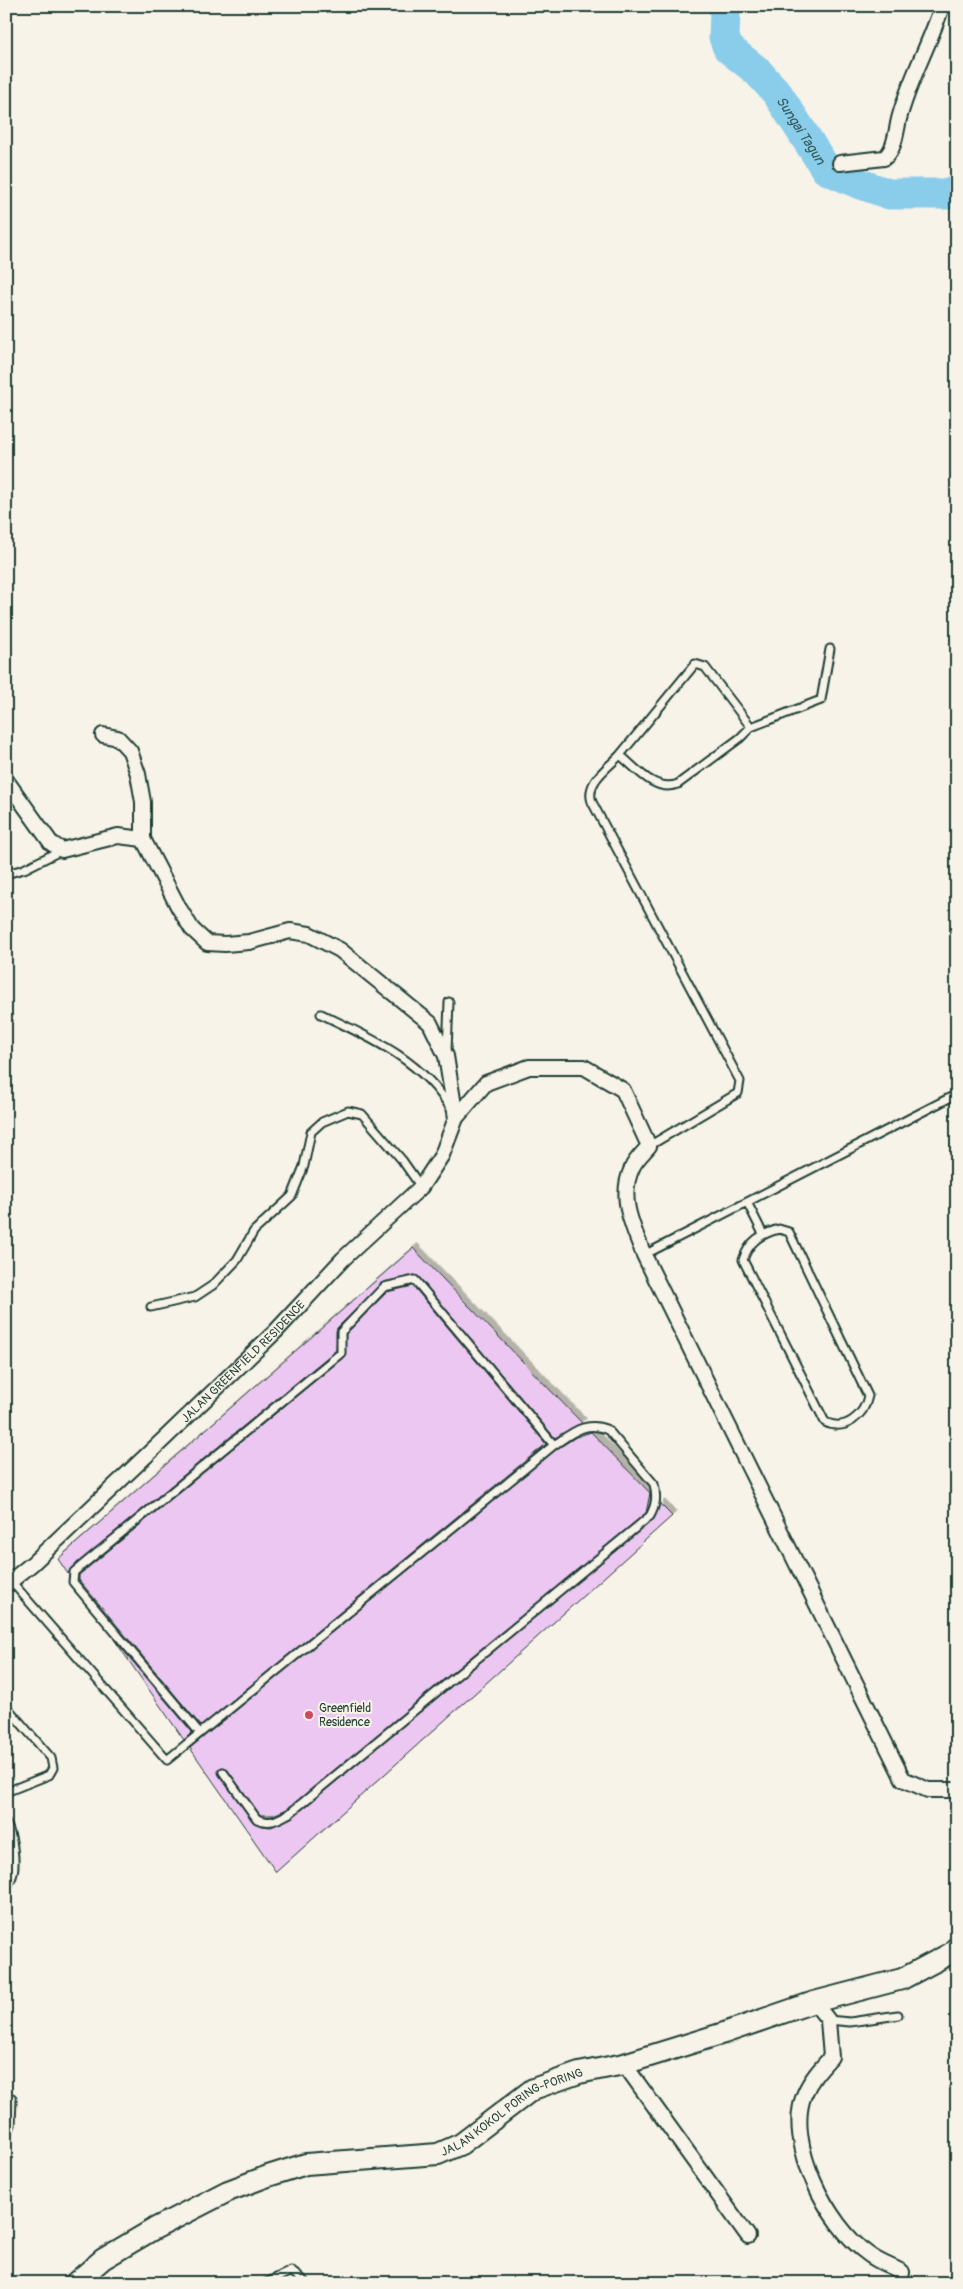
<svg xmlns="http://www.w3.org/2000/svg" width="963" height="2289" font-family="Pangolin,sans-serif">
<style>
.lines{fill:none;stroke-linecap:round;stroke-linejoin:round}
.river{stroke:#8acdeb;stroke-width:31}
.building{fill:#ecc7f2;stroke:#1f3d34;filter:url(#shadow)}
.service-casing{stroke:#1f3d34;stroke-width:11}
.minor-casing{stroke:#1f3d34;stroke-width:18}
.secondary-casing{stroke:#1f3d34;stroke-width:24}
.service{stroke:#f7f3e8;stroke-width:7}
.minor{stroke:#f7f3e8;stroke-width:14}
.secondary{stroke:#f7f3e8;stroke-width:20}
.poi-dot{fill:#d1495b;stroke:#f7f3e8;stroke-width:2}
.labels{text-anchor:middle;stroke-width:4;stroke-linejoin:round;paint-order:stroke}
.street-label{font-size:12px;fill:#1f3d34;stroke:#f7f3e8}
.poi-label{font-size:12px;fill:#1f3d34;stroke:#f7f3e8;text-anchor:start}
.water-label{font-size:14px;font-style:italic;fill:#345a59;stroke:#f7f3e8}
</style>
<defs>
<filter id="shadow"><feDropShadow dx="4.5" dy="-4.5" stdDeviation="0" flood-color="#0004"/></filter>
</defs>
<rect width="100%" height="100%" fill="#f7f3e8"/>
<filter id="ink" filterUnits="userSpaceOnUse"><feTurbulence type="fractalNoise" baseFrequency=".02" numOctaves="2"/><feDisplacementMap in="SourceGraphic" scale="10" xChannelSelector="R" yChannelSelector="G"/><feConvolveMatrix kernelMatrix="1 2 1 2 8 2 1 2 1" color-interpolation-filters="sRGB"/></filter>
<g filter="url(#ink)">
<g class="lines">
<path class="river" id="s1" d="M723,6L725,13L724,37L728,48L757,71L777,93L826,169L858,183L889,194H950L957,190"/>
</g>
<path class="building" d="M413,1248L582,1423L555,1438L419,1277L414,1275L383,1282L337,1328L336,1350L71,1568L68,1574L58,1559Z
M413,1286L546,1444L201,1726L79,1580V1575L344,1357L346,1334L387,1292Z
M591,1432L650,1493L646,1513L287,1809L273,1815H260L227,1769L223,1767L220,1768L219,1775L253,1822L261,1826L271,1827L293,1817L653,1520L660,1504L672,1516L276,1872L190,1748L557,1449L576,1437Z
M113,1638L192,1732L184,1740Z"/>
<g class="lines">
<g class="service-casing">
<path id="service" d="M695,664L705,667L751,727L740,738L678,784C655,793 636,768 620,755Z
M751,727L821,700L830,649
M620,755C608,768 585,782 592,802L740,1081L738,1093L649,1146
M6,874L24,869L62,850
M321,1014C371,1038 422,1060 451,1109
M447,1051L449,1002
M747,1202L763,1234
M779,1229L789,1232L868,1396C864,1416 845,1432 825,1422L743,1260C749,1241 761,1234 779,1229Z
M644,1255L957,1094
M151,1307L195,1297L213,1285L237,1260L254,1231L292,1196L304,1166L311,1132L322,1122L348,1111L362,1114L402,1160L421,1187
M11,1581L167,1760L554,1445L415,1280L384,1287L341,1332V1353L74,1572L73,1582L199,1732
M6,1706L51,1758L53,1768L49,1775L6,1792
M223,1772L257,1819C270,1825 279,1819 290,1813L650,1516C656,1505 657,1497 654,1484L608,1430C586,1420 572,1433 554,1445
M6,1823C13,1837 20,1875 6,1886
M828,2020L850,2022L898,2015
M6,2139L11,2125L12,2098
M266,2283L291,2271L306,2283"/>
</g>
<g class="minor-casing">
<g id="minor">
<path d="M840,163L884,158C895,150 896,132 899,119C909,80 930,44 942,6"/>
<path d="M103,735L118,738L130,751L138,774L143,802V839L179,908L192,929L207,943L225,944L249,942L290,931L309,934L340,950L430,1023L446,1056L456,1118"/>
<path d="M6,780L51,843L62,850L118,836L143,839"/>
<path id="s2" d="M6,1585L33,1563L166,1437L276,1331L343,1259L421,1187L442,1155L456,1118L486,1083L529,1067H584L623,1090L649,1146C644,1152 635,1160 632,1168C618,1198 633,1227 644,1255L903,1779L928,1790H957"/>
<path d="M814,2002L828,2020L831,2057C820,2069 810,2080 804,2095C785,2143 828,2226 868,2254C878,2262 891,2266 902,2272"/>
<path d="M624,2064L748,2236"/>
</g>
</g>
<g class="secondary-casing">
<g id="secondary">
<path id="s3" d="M75,2283L103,2259L154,2229L228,2191L268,2176L306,2164L438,2154L461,2144L533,2089L579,2073L624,2064L724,2033L814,2002L902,1979L951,1953L957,1947"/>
</g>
</g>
<use href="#service" class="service"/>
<use href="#minor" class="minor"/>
<use href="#secondary" class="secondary"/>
</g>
</g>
<circle class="poi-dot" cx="309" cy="1715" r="5"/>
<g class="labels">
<g class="street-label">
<text dy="4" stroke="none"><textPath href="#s2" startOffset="326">JALAN GREENFIELD RESIDENCE</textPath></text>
<text dy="4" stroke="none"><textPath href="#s3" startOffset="480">JALAN KOKOL PORING-PORING</textPath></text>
</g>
<g class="poi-label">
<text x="319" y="1712">Greenfield<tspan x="319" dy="14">Residence</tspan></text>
</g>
<g class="water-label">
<text dy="5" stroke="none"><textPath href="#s1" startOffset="154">Sungai Tagun</textPath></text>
</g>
</g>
<rect width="963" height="2289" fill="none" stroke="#f7f3e8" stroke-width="25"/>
<rect x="12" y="12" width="938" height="2264" fill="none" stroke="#1f3d34" stroke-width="2" filter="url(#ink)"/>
</svg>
